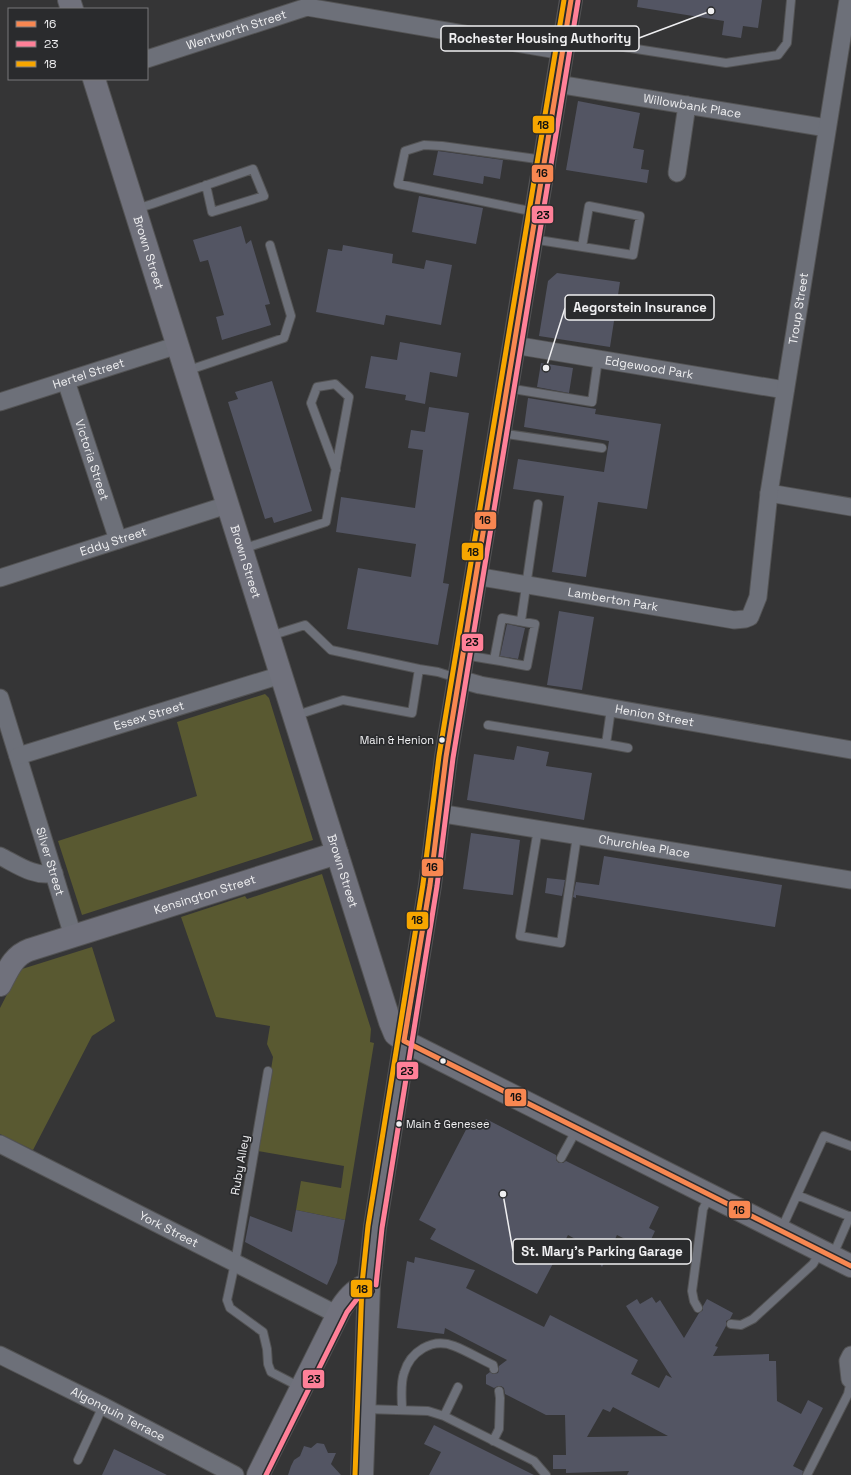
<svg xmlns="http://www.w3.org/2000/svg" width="851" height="1475" font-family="'Space Grotesk',sans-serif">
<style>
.green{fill:#595931}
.building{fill:#535563;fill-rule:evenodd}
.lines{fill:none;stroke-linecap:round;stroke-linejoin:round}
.lane-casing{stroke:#535354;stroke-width:10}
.street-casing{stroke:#535354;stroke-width:19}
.secondary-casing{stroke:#535354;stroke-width:24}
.primary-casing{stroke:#535354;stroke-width:24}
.lane{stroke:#6d7079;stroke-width:8}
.street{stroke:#6d7079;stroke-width:17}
.secondary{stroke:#70717c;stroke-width:22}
.primary{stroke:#6e707a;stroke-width:22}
.bus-1-casing{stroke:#2a2b2d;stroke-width:8}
.bus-2-casing{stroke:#2a2b2d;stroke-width:8}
.bus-3-casing{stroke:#2a2b2d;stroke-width:8}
.bus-1{stroke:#f88751;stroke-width:5}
.bus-2{stroke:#ff8098;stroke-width:5}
.bus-3{stroke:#f7a600;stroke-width:5}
.bus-dot{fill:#efeff1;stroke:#2a2b2d;stroke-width:1.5}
.labels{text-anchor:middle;stroke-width:3.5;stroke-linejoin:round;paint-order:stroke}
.bus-label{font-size:11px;fill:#efeff1;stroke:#2a2b2d;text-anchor:end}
.street-label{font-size:12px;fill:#efeff1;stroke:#2a2b2d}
.leader{fill:none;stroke:#efeff1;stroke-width:1.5}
.callout-dot{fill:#efeff1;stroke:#2a2b2d;stroke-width:1.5}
.callout{fill:#2a2b2d;stroke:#efeff1;stroke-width:1.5}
.callout-label{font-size:13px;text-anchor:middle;font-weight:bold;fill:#efeff1}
.line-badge{stroke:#2a2b2d;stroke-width:1.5}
.pale-badge-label{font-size:11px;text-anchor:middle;font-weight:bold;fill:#111}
</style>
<rect width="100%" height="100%" fill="#353536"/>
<path class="green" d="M265,694L269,698L313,840L82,915L58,841L197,796L177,722Z
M322,874L371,1029L370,1042L374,1043L345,1220L296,1210L301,1181L341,1188L344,1166L258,1151L273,1057L267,1044L270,1026L216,1017L181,917L245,896L247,899Z
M92,947L115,1021L92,1036L33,1150L0,1134V1008L19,971L22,969Z"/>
<path class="building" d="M638,0H762L758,28L743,26L741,38L722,35L724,21L637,7Z
M578,101L640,113L633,148L644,150L641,169L649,170L647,183L566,170Z
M438,151L503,160L500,179L484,176L483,184L433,175Z
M419,196L483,208L476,244L412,232Z
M241,226L246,244L251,240L270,304L265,305L271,325L222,340L216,317L224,315L208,260L200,262L193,240Z
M343,245L393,254L392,263L424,269L426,260L452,265L441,325L386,315L384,325L316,312L328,249L342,251Z
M557,273L620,282L610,347L539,336L548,281Z
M400,342L461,353L457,377L430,372L425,404L405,400L406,395L365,388L371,356L397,360Z
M541,363L573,368L569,393L537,387Z
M272,381L312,511L274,523L272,517L265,519L228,402L238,399L235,392Z
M528,398L596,409L595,414L661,424L647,509L598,502L586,577L552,572L564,496L513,489L518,459L604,472L609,441L524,427Z
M429,407L469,413L443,583L449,584L438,645L347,629L358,568L411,577L416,544L336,532L341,497L415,508L423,450L408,448L411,430L425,432Z
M559,611L594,617L582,690L547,685Z
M507,624L525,628L518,659L500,656Z
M517,746L549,752L546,766L592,773L584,820L467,800L474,754L514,760Z
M471,833L520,840L513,895L463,889Z
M604,856L782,885L775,927L576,895V898L573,897L576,882L599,885Z
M547,878L565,880L562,896L545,893Z
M486,1119L556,1155V1160L559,1163H563L566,1161L659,1207L649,1228L655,1231L648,1246L641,1242L639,1246L617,1235L602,1267L588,1246L568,1235L537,1294L430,1239L436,1229L419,1220L471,1120L482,1126Z
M296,1210L345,1220L337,1263L327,1285L245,1242L250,1216L292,1232Z
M415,1257L475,1270L466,1288L544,1327L550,1315L638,1360L631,1374L659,1388L666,1375L672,1378L626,1306L637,1299L640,1304L652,1297L656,1303L660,1300L684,1338L699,1313L703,1310V1306L707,1299L733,1313L730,1319L726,1321V1326L715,1346L718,1347L713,1356L769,1354V1361H776L777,1401L801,1414L808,1400L823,1408L793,1466L803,1471L802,1475H627L629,1471L566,1473V1469H553V1455H566L565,1415H546L505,1394L504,1388L501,1386H498L494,1388L486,1384V1375L490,1372L493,1374L498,1373L499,1370V1366L507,1360L445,1328L444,1334L397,1328L407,1261L414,1263ZM613,1407L668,1436L587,1437L603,1409L610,1412Z
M434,1425L534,1475H429L441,1452L424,1444Z
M317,1443L324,1444L328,1453H336L331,1464L341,1475H288L291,1466L294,1460L300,1456L304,1446L311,1448Z
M114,1449L167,1475H102Z"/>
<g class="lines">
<g class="lane-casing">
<path id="lane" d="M566,38L726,63L778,55L787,43L791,0
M136,209L152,204L253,169L264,196L212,212L206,185
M535,212L398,184L405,151L424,145L442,146L544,160
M532,239L633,255L640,216L589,206L582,247
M186,371L284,338L291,316L270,245
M507,388L592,402L598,359
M500,433L602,448
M242,549L326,522L349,397L335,384L317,387L311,403L336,470
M521,621L538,504
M270,636L305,625L331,650L419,669
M463,655C484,658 506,662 527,666L535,624L502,618L494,660
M294,716L343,700L412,713L419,669L438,672L457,678
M488,725L606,744L611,709
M606,744L628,748
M538,829L520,936L561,943L577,836
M268,1071L235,1263L227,1300L230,1308L263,1332L267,1349L268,1364L271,1372L300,1387
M561,1158L577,1129
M797,1195L851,1217
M781,1230L824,1136L851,1146
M833,1255L850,1216
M698,1308L694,1301L692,1291L703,1209L710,1196
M731,1324L741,1325L753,1319L813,1264L820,1252
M365,1409L428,1411L444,1416L534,1461L546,1475
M402,1410C402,1399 400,1384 404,1373C410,1352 432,1337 454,1346C467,1351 480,1359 493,1365L494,1369
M444,1416L458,1387
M493,1441L499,1429L500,1398L499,1391
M78,1460L103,1406
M807,1475L848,1394L851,1380"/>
</g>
<g class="street-casing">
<g id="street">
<path id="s1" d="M147,59L307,7L563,51"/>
<path id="s2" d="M557,84L827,128"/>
<path d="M677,173L687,105"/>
<path id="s3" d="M514,345L785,390"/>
<path id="s4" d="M66,381L118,540"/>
<path id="s5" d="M0,402L178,345"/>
<path d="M769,493L851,507"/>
<path id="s6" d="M475,576L734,620L745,619L750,617L758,597L769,493L848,0"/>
<path id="s7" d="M0,578L227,505"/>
<path id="s8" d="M459,679L480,685L851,750"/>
<path id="s9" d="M0,698L73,936"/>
<path id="s10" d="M18,756L281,675"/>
<path id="s11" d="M438,813L851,880"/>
<path d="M0,856C16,864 35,878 54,873"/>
<path id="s12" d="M0,1144L338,1315"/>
<path id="s13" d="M0,1355L103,1406L235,1475"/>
<path d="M850,1379L848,1361L851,1355"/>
</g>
</g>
<g class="secondary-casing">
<g id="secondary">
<path d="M69,0L72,9"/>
<path id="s14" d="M94,79L390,1022L395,1034L404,1041"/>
<path id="s15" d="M0,985C8,970 13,956 29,950L337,853"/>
<path d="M258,1475L341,1308C348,1297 356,1288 369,1284"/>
</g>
</g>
<g class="primary-casing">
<path id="primary" d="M404,1041L851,1266
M362,1475L369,1284L375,1227L430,885L446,757L571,0"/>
</g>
<use href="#lane" class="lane"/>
<use href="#street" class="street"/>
<use href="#secondary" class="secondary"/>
<use href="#primary" class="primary"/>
<g class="bus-1-casing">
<path id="bus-1" d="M404,1041L430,885L446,757L571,0
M404,1041L851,1266"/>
</g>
<g class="bus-2-casing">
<path id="bus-2" d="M376,1285L382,1228L437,886L453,758L578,1
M266,1475L347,1312L357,1299L371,1291"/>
</g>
<g class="bus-3-casing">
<path id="bus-3" d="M355,1475L362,1284L368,1226L423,884L439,756L564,0"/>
</g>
<use href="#bus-1" class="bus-1"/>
<use href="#bus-2" class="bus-2"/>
<use href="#bus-3" class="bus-3"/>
</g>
<g class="bus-dot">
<circle cx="442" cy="740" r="3.5"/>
<circle cx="443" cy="1061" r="3.5"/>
<circle cx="399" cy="1124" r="3.5"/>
</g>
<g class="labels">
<g class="bus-label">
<text x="434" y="744">Main &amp; Henion</text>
<text x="406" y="1128" text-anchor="start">Main &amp; Genesee</text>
</g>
<g class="street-label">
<text dy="4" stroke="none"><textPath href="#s1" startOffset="94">Wentworth Street</textPath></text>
<text dy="4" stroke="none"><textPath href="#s2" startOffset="137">Willowbank Place</textPath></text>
<text dy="4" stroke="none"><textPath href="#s14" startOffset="182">Brown Street</textPath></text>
<text dy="4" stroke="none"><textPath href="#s6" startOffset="592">Troup Street</textPath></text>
<text dy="4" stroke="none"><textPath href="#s3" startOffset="137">Edgewood Park</textPath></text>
<text dy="4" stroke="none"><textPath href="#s5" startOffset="93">Hertel Street</textPath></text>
<text dy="4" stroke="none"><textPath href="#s4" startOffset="83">Victoria Street</textPath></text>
<text dy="4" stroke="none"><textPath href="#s7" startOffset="119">Eddy Street</textPath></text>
<text dy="4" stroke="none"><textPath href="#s14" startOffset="506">Brown Street</textPath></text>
<text dy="4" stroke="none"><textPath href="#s6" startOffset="140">Lamberton Park</textPath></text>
<text dy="4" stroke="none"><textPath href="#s10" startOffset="137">Essex Street</textPath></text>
<text dy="4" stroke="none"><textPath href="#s8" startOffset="199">Henion Street</textPath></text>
<text dy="4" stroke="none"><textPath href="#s11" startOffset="209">Churchlea Place</textPath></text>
<text dy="4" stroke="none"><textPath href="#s9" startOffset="171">Silver Street</textPath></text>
<text dy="4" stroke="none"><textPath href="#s14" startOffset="830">Brown Street</textPath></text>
<text dy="4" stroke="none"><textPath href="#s15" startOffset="231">Kensington Street</textPath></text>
<text transform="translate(240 1165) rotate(-80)" y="4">Ruby Alley</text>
<text dy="4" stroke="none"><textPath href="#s12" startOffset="189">York Street</textPath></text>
<text dy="4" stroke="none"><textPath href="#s13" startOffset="132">Algonquin Terrace</textPath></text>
</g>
</g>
<path class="leader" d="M711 11L639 38M546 368L565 308M503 1194L513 1251"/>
<g class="callout-dot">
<circle cx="711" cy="11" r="4"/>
<circle cx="546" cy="368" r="4"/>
<circle cx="503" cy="1194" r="4"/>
</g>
<g class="callout">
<rect x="441" y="26" width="198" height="25" rx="4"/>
<rect x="565" y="295" width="149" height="25" rx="4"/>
<rect x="513" y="1239" width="178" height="25" rx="4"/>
</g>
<g class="callout-label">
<text x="540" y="43">Rochester Housing Authority</text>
<text x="640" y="312">Aegorstein Insurance</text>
<text x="602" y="1256">St. Mary's Parking Garage</text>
</g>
<g class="line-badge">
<rect x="532" y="115" width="23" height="19" rx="4" fill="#f7a600"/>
<rect x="531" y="164" width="23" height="19" rx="4" fill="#f88751"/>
<rect x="531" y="205" width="23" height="19" rx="4" fill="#ff8098"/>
<rect x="474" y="511" width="23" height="19" rx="4" fill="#f88751"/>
<rect x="461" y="542" width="23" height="19" rx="4" fill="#f7a600"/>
<rect x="461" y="633" width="23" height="19" rx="4" fill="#ff8098"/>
<rect x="421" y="858" width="23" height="19" rx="4" fill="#f88751"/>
<rect x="406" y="911" width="23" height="19" rx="4" fill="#f7a600"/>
<rect x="396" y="1061" width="23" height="19" rx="4" fill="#ff8098"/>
<rect x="504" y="1088" width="23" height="19" rx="4" fill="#f88751"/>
<rect x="728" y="1200" width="23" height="19" rx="4" fill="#f88751"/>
<rect x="350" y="1279" width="23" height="19" rx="4" fill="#f7a600"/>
<rect x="302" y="1369" width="23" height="20" rx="4" fill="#ff8098"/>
</g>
<g class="pale-badge-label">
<text x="543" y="129">18</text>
<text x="542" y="177">16</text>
<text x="543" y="219">23</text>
<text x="485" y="524">16</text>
<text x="473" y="556">18</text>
<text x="472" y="646">23</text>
<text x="432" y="871">16</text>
<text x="417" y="924">18</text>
<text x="407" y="1075">23</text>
<text x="516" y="1101">16</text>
<text x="739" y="1214">16</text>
<text x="362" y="1293">18</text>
<text x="314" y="1383">23</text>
</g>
<rect x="8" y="8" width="140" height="72" fill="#2a2b2d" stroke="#79797b"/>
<rect x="16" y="21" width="20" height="6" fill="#f88751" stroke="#79797b"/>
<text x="44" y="28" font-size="12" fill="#efeff1">16</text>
<rect x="16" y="41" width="20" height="6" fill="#ff8098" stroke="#79797b"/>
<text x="44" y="48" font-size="12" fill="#efeff1">23</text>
<rect x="16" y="61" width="20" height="6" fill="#f7a600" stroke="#79797b"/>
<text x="44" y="68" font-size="12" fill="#efeff1">18</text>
</svg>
